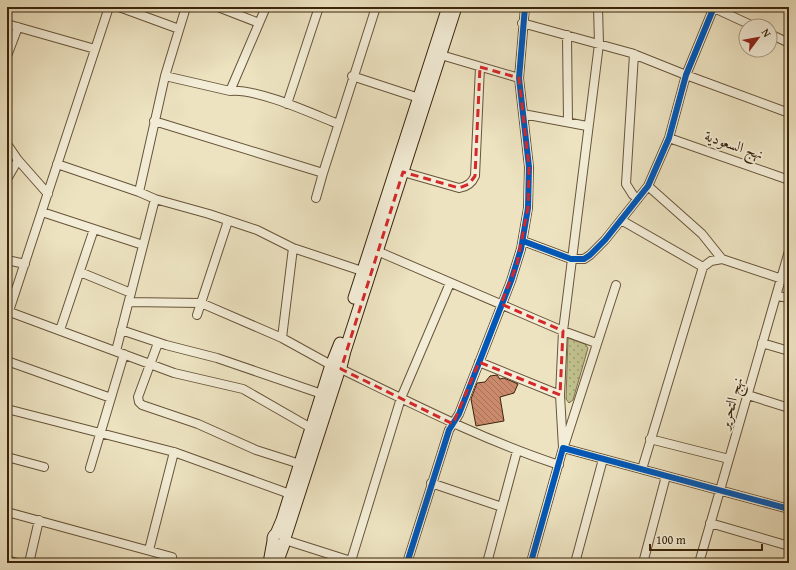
<svg xmlns="http://www.w3.org/2000/svg" width="796" height="570" font-family="'Gentium Book Plus',Amiri,serif">
<style>
.park{fill:url(#park-dots);stroke:#7d724c}
.building{fill:url(#building-back-hatch);stroke:#3a240c}
.lines{fill:none;stroke-linecap:round;stroke-linejoin:round}
.minor-casing{stroke:#675439;stroke-width:10}
.secondary-casing{stroke:#3a240c;stroke-width:13}
.minor{stroke:#f3edd7;stroke-width:8}
.secondary{stroke:#f3edd7;stroke-width:11}
.cycleway-casing{stroke:#f3edd7;stroke-width:8}
.cycleway{stroke:#0057b8;stroke-width:6}
.marked{fill:none;stroke:#d62828;stroke-width:3;stroke-dasharray:8 5;stroke-linejoin:round}
.labels{text-anchor:middle;stroke-width:3.5;stroke-linejoin:round;paint-order:stroke}
.street-label{font-size:15px;fill:#3a240c;stroke:#f3edd7}
</style>
<defs>
<pattern id="park-dots" width="8" height="8" patternUnits="userSpaceOnUse"><rect width="8" height="8" fill="#c0c18d"/><path d="M2 2h.1M6 6h.1" fill="none" stroke="#9d9d72" stroke-width="1.8" stroke-linecap="round"/></pattern>
<pattern id="building-back-hatch" width="6" height="6" patternUnits="userSpaceOnUse"><rect width="6" height="6" fill="#cc8a6d"/><path d="M-1 5l2 2M0 0l6 6M5-1l2 2" fill="none" stroke="#a77158"/></pattern>
</defs>
<rect width="100%" height="100%" fill="#ede3c1"/>
<filter id="stains"><feTurbulence type="fractalNoise" baseFrequency=".005" numOctaves="4"/><feColorMatrix values="0 0 0 0 .2 0 0 0 0 .09 0 0 0 0 .02 0 0 0 .5 -.17"/></filter>
<radialGradient id="worn" r=".72"><stop offset=".6" stop-color="#630" stop-opacity="0"/><stop offset="1" stop-color="#630" stop-opacity=".3"/></radialGradient>
<path class="park" d="M568,338L585,344L588,348L573,400L569,403L566,399Z"/>
<path class="building" d="M497,375L500,379L504,378L518,384L514,393L500,397L504,421L476,426L471,399L477,383L485,382L490,376Z"/>
<g class="lines">
<g class="minor-casing">
<path id="minor" d="M119,7L179,29
M218,7L259,23
M712,7L753,26
M522,23L631,53L686,75L789,113
M7,24L95,49
M770,34L789,43
M567,35L568,122
M634,54L626,184L633,195L638,199
M441,55L519,78
M7,56L18,27
M165,76L230,91C256,88 311,113 338,124
M352,76L419,98
M230,91L266,7
M287,104L319,7
M523,114L587,126
M154,121L323,173L316,198
M669,138L789,180
M7,144L18,160L48,194
M57,164L139,192L155,199L209,214L257,230L293,248L362,271
M403,172L459,188C467,187 472,183 475,176L480,67
M323,173L376,7
M7,179L18,160
M648,186L702,234L722,259
M139,192L165,76L186,7
M42,212L143,245
M621,220L703,267
M523,241L571,259H584L590,255L605,240L648,186L669,138L686,75L714,7
M377,251L563,331L596,343
M7,260L25,264
M80,272L131,293
M777,296L789,298
M129,302L201,303L282,338L331,365
M7,311L174,373L243,389L311,428
M9,311L109,7
M197,315L228,221
M60,330L94,229
M121,330L166,345L217,358L322,394
M282,338L293,248
M158,343L138,397L139,402L142,405L198,424L256,450L300,464
M762,343L789,351
M116,351L155,199
M7,361L111,398
M479,362L560,395
M341,369C413,404 483,440 559,465
M748,395L789,408
M7,409L174,452L290,494
M650,439L729,459
M565,443L616,285
M563,448L560,395L563,331L599,44L598,7
M7,457L44,467
M90,468L124,354
M642,469L703,267L711,261L722,259L782,279
M431,483L502,507
M7,512L172,557
M710,523L789,546
M285,540L351,561V563
M149,550L174,452
M7,560L17,563
M29,563L39,520
M359,563L351,561L401,398L450,283
M407,563L449,430L459,414L511,281L521,249L528,208L529,167L519,78L525,7
M487,563L517,451
M534,563L531,562L563,448L789,509
M575,563L603,459
M643,563L666,476
M699,563L789,251"/>
</g>
<g class="secondary-casing">
<path id="secondary" d="M354,298L448,7
M332,363L340,343
M341,367L345,351L456,7
M273 539a6 6 0 1 1 12 0a6 6 0 1 1-12 0Z
M276,534L282,520L330,368
M285,538L339,371
M269,563L273,541
M277,563L284,544"/>
</g>
<use href="#minor" class="minor"/>
<use href="#secondary" class="secondary"/>
<g class="cycleway-casing">
<path id="cycleway" d="M523,241L571,259H584L590,255L605,240L648,186L669,138L686,75L714,7
M407,563L449,430L459,414L511,281L521,249L528,208L529,167L519,78L525,7
M534,563L531,562L563,448L789,509"/>
</g>
<use href="#cycleway" class="cycleway"/>
</g>
<path class="marked" d="M480,67L519,78L529,167L528,208L517,264L501,304L563,331L560,395L479,362L453,424L341,369L403,172L459,188L469,184L475,176Z"/>
<g class="labels">
<g class="street-label">
<text transform="translate(734 145) rotate(19)" y="5">نهج السعودية</text>
<text transform="translate(731 403) rotate(-74)" y="5">نهج التحرير</text>
</g>
</g>
<rect width="796" height="570" fill="none" stroke="#ede3c1" stroke-width="24"/>
<rect x="8" y="8" width="780" height="554" fill="none" stroke="#3a240c" stroke-width="2"/>
<rect x="12" y="12" width="772" height="546" fill="none" stroke="#3a240c"/>
<g transform="translate(758 38) rotate(58)"><circle r="19" fill="#f3edd7" stroke="#a99d86"/>
<path d="M0-3L7 15L0 10L-7 15Z" fill="#8f2418"/>
<text y="-6" font-size="11" font-weight="bold" text-anchor="middle" fill="#3a240c">N</text>
</g>
<path d="M650 544v6h112v-6" fill="none" stroke="#3a240c" stroke-width="2"/>
<text x="656" y="544" font-size="12" fill="#3a240c" stroke="#f3edd7" stroke-width="3" paint-order="stroke">100 m</text>
<rect width="100%" height="100%" filter="url(#stains)"/>
<rect width="100%" height="100%" fill="url(#worn)"/>
</svg>
